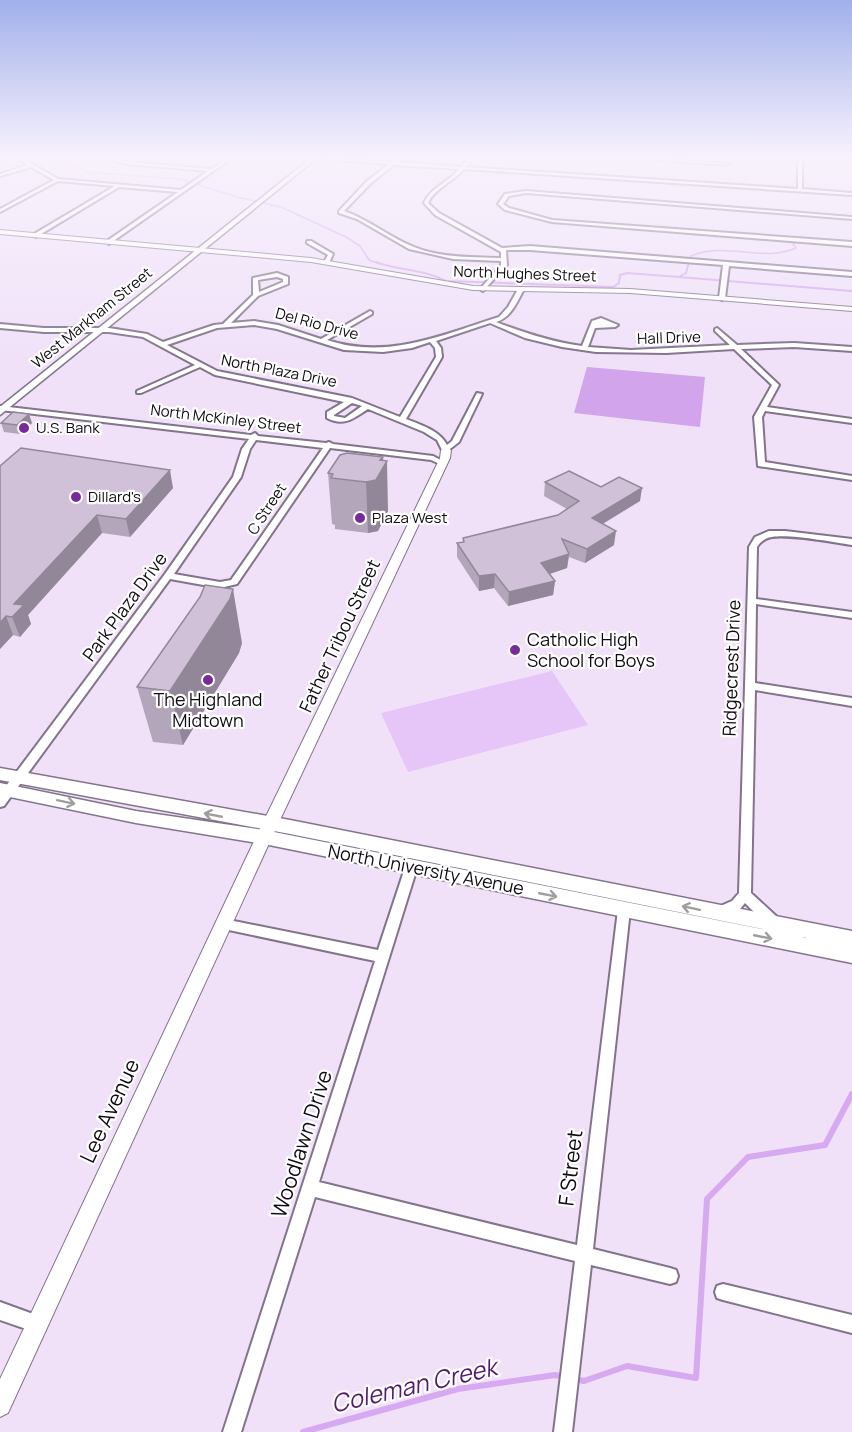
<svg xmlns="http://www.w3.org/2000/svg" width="852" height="1432" font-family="Manrope,sans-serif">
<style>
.green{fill:#e6c5f9}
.forest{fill:#d2a4eb}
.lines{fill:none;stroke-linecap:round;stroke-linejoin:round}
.stream-far2{stroke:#d7a9f0;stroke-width:1.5}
.stream-far1{stroke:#d7a9f0;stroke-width:2}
.stream{stroke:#d7a9f0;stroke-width:6}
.minor-casing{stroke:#82748a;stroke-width:4}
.tertiary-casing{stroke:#82748a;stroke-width:2}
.secondary-casing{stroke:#82748a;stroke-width:3}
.minor{fill:#fff;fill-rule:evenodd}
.tertiary{fill:#fff;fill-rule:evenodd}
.secondary{fill:#fff;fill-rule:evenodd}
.wall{fill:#b3a6bb}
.shaded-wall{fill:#928798}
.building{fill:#d0c1d9;stroke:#928798;stroke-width:1.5}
.oneway{stroke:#9f9da0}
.poi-dot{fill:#782a9b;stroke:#fff;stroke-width:2}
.labels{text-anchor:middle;stroke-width:4.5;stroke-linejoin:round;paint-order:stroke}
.far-street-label{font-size:15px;fill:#0f0a12;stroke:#fff}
.far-poi-label{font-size:15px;fill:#0f0a12;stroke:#fff;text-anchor:start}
.street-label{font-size:18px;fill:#0f0a12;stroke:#fff}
.poi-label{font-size:18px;fill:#0f0a12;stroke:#fff;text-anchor:start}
.near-street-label{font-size:21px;fill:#0f0a12;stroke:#fff}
.near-water-label{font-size:24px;font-style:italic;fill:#551c6e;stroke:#fff}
</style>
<rect width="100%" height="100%" fill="#f0e1f9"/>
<path class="green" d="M552,671L588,725L408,772L381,713Z"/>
<path class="forest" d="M587,367L705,377L700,427L574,413Z"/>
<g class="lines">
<path class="stream-far2" d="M64,158L86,172L180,179L237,197L281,207L346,237L360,246L369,260L380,264
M689,264L691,256C726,241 762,263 796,248L793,244L797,242L824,244"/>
<path class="stream-far1" d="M376,262C400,271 424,269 446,281L613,287L619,283L620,275L627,273L679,277L686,273L689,262
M679,277L852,291"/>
<path class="stream" d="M575,1379L584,1381L627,1366L696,1378L707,1199L748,1157L825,1145L852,1094
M303,1432L458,1389L555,1375L565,1377"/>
<g class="minor-casing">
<path id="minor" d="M18,158H22L58,179L181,190L208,171L128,164L106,158H111L128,162L212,169L228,158H232L109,244L107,241L178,192L119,187L36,237L34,234L115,186L58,181L0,212V209L54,180L31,167L0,176V174L28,165Z
M312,158L392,162L396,160L398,161L397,162L461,167L469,158H473L466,167L798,189V158H802V189L852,193V195L464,169C454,181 434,189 428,203L439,213L502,248L530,246L852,272V276L729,266L725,298L722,300L719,298L723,265L530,250H506L507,265L483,291L480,289L501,265V261L453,259L409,249L357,219L339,213V211L366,182L389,164ZM394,165L459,169C449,182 430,188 424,203L435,215L501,252V258C473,257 441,258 414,247C390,238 370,220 344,211L370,184Z
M634,158H648L730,164L728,165Z
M526,191L852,217V219L526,193L509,196L503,204L509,208L552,220L852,242V246L552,222L505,210L498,204L505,194Z
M307,241H311L333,254L329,263L324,262L328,255L307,243Z
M277,273L288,277V284L258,296L231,323L254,321L278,325L321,339L370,311L372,312V314L327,340C387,360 442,335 499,317L508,307L517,291L520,289L523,291C516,304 511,317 496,322C525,333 552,342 582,346L592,321L601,318L618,325L615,327L595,328L588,347L631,350L730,345L715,331V329L717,328L737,345L794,343L852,347V351L794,347L741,349L779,385L767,407L852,419V423L765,411L762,417L765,462L852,476V480L758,466L754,417L772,385L734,349L666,353L596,352L562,347L525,338L490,323L436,341L441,348L442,357L406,419C421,425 439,430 447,445L452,441L477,393L482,394L459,442L446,452H443L437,440L424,432L368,409C354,418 344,427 327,418V412L344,402L215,375L200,367L141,393H137V391L195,365L143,337L109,332H44L0,328V324L44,328H109L147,334L163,342L214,325L223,324L253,295V278ZM277,277L283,279V282L259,292L258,280ZM254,325L277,329L344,350L383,352L412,348L430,342L435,348L436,357L400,417L352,398L217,371L167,345L217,328ZM352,403L362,406L345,418L334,416V415Z
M0,406L251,435L255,433L258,436L326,443L329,442L333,444L433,456L446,463L442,465L431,460L330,448L237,584L220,588L170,579L4,806L0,807V794L165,574L233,477L242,449L249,439L0,410ZM256,440L323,448L231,580L220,582L174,574L241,477L250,449Z
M769,531H785L852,539V545C831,542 791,534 772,537C765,538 761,541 757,547L756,599L852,612V618L756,604L755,683L852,698V706L755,690L751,893L776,916L777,920L776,924L771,925L766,924L745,903L740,909L720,917L716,916L714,912L716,908L732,901L739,893L749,547L755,537Z
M411,863L415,865L417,868L319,1182L577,1245L618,910L620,906L624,905L628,906L630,910L593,1249L670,1268L676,1270L678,1276L676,1282L670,1284L591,1265L572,1432H554L575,1261L315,1197L241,1432H223L375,961L224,929L219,928L218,924L219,920L224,919L378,950L405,868L407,865Z
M723,1284L852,1315V1333L723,1300L717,1298L715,1292L717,1286Z
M0,1302L44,1318L47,1324L44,1330L38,1333L0,1320Z"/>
</g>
<g class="tertiary-casing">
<path id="tertiary" d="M0,230L311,258L473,286L630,289L852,307V311L630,293L473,290L311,262L0,234Z
M446,447L451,450L450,458L272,837L8,1413L0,1417V1379L256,837L440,458L441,450Z"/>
</g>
<g class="secondary-casing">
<path id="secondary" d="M311,158H317L0,415V407Z
M0,768L290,820L852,931V963L264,844L136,823L0,795V783L136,811L264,830L807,938L290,834L0,780Z"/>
</g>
<use href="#minor" class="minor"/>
<use href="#tertiary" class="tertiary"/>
<use href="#secondary" class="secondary"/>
</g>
<path class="wall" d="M1,423H32L20,434L4,432Z
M383,457L388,511L378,531L368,533L335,529V525L332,524L328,473Z
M0,466L173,488L130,537L102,533L28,615L31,624L20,637L13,635L0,649Z
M545,482L601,487L640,501L603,524L614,545L585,563L569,557L567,568L550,574L555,581L553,595L508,606L494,588L479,591L457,557V543L463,542V538L558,515L567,509L544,496Z
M242,643L239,653L183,745L153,742L137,687Z"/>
<path class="shaded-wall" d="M29,414L32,423L20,434L17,425Z
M383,457V467L387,461L388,511L378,531L368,533L366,482L380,460Z
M170,470L173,488L130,537L126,519Z
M642,488L640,501L590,531L592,518Z
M97,515L102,533L28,615L31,624L20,637L12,617L14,604Z
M616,531L614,545L585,563L587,549Z
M569,554L567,568L540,577L541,563Z
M495,574L494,588L479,591V576Z
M555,581L553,595L508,606L509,592Z
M233,589L242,643L239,653L183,745L170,691Z
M6,616L13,635L0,649V623Z"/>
<path class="building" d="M13,412L29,414L17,425L1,423Z
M21,448L170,470L126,519L97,515L14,604L24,605L12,617L6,616L0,623V466Z
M347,453L383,457L380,460L387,461L376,480L366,482L331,478L333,474L328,473L340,455Z
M569,471L601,487L619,477L642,488L592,518L616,531L587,549L562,539L569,554L541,563L555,581L509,592L495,574L479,576L457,543L464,542L463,538L558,515L579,501L545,482Z
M205,585L233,589L230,599L170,691L137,687L200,597Z"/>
<defs><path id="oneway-shaft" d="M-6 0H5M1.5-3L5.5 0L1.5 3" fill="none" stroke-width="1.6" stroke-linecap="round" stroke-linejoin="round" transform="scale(1.5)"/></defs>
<g class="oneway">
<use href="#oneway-shaft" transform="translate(66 802) rotate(12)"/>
<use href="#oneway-shaft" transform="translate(213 815) rotate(-169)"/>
<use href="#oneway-shaft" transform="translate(548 895) rotate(11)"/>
<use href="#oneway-shaft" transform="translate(691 908) rotate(-168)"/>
<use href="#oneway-shaft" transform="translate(763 937) rotate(11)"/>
</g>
<linearGradient id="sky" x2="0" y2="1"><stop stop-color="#a1b0eb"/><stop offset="0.44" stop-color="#f8f2fc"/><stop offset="1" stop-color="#f8f2fc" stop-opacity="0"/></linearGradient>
<rect width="852" height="358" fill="url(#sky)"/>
<g class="poi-dot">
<circle cx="24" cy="428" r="6"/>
<circle cx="76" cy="497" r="6"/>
<circle cx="360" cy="518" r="6"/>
<circle cx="515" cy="650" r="6"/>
<circle cx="208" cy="680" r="6"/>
</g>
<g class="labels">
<g class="far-street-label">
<text transform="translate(525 274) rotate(2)" y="5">North Hughes Street</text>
<text transform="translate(92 318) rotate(-39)" y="5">West Markham Street</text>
<text transform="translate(317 324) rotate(15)" y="5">Del Rio Drive</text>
<text transform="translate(669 338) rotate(-2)" y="5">Hall Drive</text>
<text transform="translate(279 371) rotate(11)" y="5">North Plaza Drive</text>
<text transform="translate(226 419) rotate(7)" y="5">North McKinley Street</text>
<text transform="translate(267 509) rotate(-57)" y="5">C Street</text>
</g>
<g class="far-poi-label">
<text x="36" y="433">U.S. Bank</text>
<text x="88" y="502">Dillard's</text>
<text x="372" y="523">Plaza West</text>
</g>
<g class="street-label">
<text transform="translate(125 607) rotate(-54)" y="6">Park Plaza Drive</text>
<text transform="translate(340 636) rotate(-65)" y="6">Father Tribou Street</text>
<text transform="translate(732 668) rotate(-88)" y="6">Ridgecrest Drive</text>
<text transform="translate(426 870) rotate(11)" y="6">North University Avenue</text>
</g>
<g class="poi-label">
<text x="527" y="646">Catholic High<tspan x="527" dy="21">School for Boys</tspan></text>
<text x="208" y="706" text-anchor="middle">The Highland<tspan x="208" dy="21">Midtown</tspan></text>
</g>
<g class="near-street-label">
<text transform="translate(110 1111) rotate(-65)" y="7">Lee Avenue</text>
<text transform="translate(302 1144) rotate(-72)" y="7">Woodlawn Drive</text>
<text transform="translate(571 1168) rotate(-83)" y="7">F Street</text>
</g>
<g class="near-water-label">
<text transform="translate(414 1386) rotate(-13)" y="8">Coleman Creek</text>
</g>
</g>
</svg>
